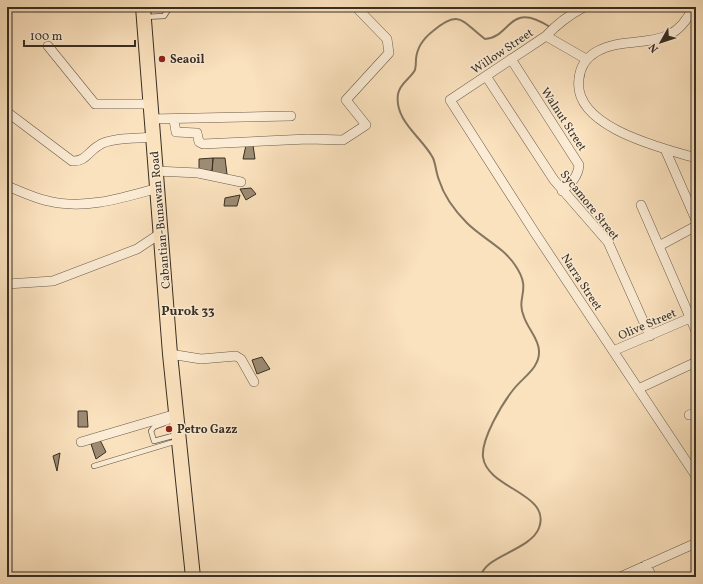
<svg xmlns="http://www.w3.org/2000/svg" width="703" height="584" font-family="Vollkorn,serif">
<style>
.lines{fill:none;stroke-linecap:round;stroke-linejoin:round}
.stream{stroke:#857660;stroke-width:2}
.building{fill:#9d8c74;stroke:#382f23}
.service-casing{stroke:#695c4a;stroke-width:6}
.minor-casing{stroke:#695c4a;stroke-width:10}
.primary-casing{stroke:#382f23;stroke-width:16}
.service{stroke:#fcecd5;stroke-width:4.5}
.minor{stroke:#fcecd5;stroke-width:9}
.primary{stroke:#fbe2be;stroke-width:14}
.poi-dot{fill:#8f2418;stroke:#fcecd5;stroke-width:1.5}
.labels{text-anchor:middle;stroke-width:3;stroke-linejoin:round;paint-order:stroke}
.street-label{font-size:12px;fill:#382f23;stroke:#fcecd5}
.poi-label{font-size:12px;font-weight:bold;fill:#382f23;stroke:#fcecd5;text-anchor:start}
.neighbourhood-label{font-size:13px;font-weight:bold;fill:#382f23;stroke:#fcecd5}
</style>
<rect width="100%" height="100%" fill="#fbe2be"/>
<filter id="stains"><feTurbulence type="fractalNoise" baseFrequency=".005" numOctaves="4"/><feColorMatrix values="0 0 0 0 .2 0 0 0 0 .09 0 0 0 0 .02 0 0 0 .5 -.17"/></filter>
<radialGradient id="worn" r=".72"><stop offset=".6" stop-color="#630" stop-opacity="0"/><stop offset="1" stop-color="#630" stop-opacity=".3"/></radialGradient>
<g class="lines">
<path class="stream" d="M694,93L696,84
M481,577C483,556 530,551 539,528C552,493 487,489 483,457C481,439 502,404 513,390C523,377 540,368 539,351C539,339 528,329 524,317C515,296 533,291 515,265C503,247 482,238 467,223C455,211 444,196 439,180C436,173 436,165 433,158C422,137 394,121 398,94C400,83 410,79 415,70C416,66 416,63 416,59C417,47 424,38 433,31C460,8 462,22 485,39C512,37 508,0 550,27"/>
</g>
<path class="building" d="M246,145H253L255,159H243Z
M213,158H225L227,174L212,175Z
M213,158L212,171L199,169V159Z
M251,188L256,194L246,200L240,189Z
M240,195L237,206H224L225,198Z
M262,357L270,369L257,374L252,360Z
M78,411H87L88,427H78Z
M100,440L106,452L96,459L91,444Z
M60,453L57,471L53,456Z"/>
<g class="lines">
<g class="service-casing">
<path id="service" d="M145,17L164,16L170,7
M176,419L154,427L151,431L154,441L176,435
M94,466L177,441"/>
</g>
<g class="minor-casing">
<path id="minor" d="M584,7C569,15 558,23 546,36L450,100L535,233L696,476
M693,7C672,56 631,32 596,52C586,58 580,67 579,79C572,127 662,148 696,158
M546,36L586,59
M48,46L95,104H150
M511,59L579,165C578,177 571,183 562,191
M486,76L554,180L608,242L650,336
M7,112L72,161C85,162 88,152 98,146C109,137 139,139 153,137
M151,119L291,116
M174,120L176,132L197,133L199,142L203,144L308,139L343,140L366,125L346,100L389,53L387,39L356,7
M665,149L696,220
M156,171L198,173L241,182
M7,186C20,191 34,198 48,201C85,210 122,198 158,188
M641,205L696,331
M659,246L696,226
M7,284L53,281L137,249L161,233
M613,351L690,318
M170,354L201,359L236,356L241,359L254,382
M638,389L696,362
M689,415L696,412
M81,442L176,414
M646,565L652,577
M620,577L696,543"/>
</g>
<g class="primary-casing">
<path id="primary" d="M143,7L170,354L193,577"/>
</g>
<use href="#service" class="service"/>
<use href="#minor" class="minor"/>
<use href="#primary" class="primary"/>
</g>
<g class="poi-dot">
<circle cx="162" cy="59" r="4"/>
<circle cx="169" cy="429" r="4"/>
</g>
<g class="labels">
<g class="street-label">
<text transform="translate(502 51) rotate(-34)" y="4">Willow Street</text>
<text transform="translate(564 119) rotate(57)" y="4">Walnut Street</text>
<text transform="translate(590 205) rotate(51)" y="4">Sycamore Street</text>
<text transform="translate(160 220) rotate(-95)" y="4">Cabantian-Bunawan Road</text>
<text transform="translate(582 282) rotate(57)" y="4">Narra Street</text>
<text transform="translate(647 324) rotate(-23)" y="4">Olive Street</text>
</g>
<g class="poi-label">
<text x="170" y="63">Seaoil</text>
<text x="177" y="433">Petro Gazz</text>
</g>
<g class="neighbourhood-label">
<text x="188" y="315">Purok 33</text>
</g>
</g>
<rect width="703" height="584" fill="none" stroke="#fbe2be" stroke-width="24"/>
<rect x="8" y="8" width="687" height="568" fill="none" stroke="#382f23" stroke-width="2"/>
<rect x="12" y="12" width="679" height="560" fill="none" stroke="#382f23"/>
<g transform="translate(661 42) rotate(231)" stroke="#fcecd5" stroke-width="3" paint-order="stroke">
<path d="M0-3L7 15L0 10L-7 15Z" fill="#382f23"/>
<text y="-6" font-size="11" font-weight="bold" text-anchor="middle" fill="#382f23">N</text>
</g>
<path d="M24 40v6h111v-6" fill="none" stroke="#382f23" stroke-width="2"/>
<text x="30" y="40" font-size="12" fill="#382f23" stroke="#fcecd5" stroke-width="3" paint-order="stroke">100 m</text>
<rect width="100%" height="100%" filter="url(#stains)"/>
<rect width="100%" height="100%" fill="url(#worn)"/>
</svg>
